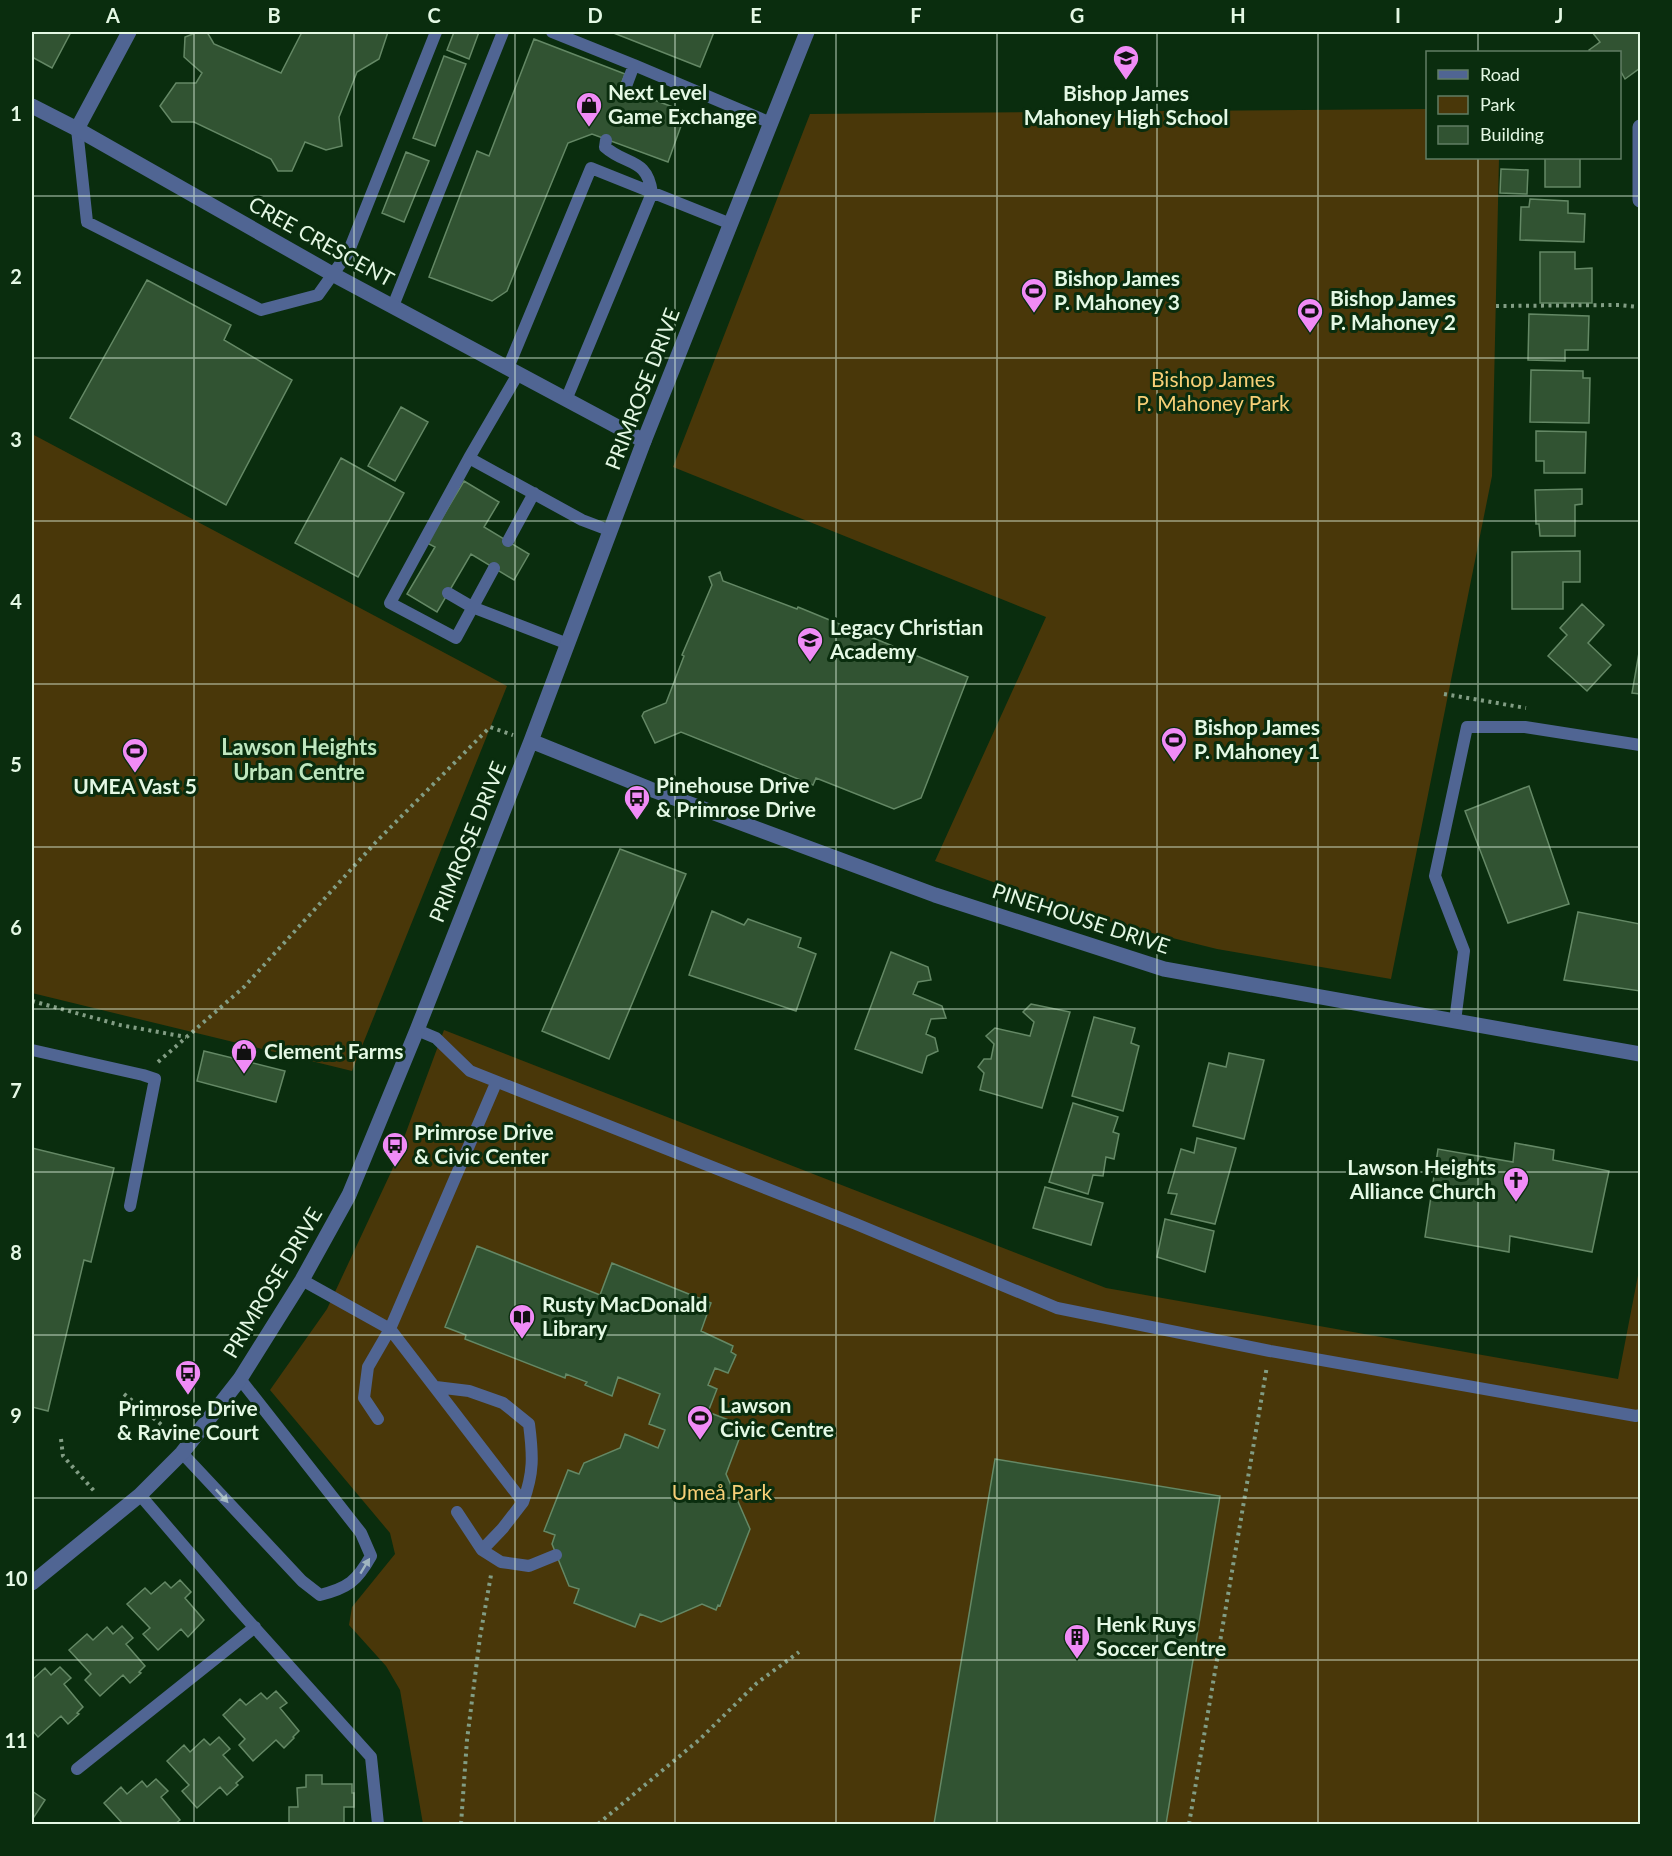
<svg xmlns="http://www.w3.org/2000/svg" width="1672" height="1856" font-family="Lato,sans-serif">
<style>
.green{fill:#493709}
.building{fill:#315332;stroke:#648865;stroke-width:1.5}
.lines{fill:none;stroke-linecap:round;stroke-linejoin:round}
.path{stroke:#829d84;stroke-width:4;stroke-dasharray:3 4.5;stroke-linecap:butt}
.service{stroke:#506593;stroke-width:12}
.minor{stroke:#506593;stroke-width:15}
.tertiary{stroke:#506593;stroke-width:15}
.oneway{fill:#a1b6c0}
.grid{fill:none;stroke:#e4f8e4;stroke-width:1.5;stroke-opacity:0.55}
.labels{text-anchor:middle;stroke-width:6;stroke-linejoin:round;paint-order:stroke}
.poi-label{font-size:21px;font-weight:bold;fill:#e4f8e4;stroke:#0a2d0e;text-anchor:start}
.street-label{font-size:21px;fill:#e4f8e4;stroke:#0a2d0e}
.park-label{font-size:21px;fill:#f7cf77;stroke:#0a2d0e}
.neighbourhood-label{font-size:22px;font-weight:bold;fill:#bfe7bf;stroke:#0a2d0e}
.neatline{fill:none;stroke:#e4f8e4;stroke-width:2}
.grid-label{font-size:20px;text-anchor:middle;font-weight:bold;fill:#e4f8e4}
</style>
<rect width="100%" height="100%" fill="#0a2d0e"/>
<path class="green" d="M1427,109L1428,158H1499L1492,476L1391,979L1217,949L1140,930L1073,911L935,861L1046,617L673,467L810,114Z
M32,434L507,686L352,1071L32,993Z
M444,1030L1106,1288L1618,1379L1640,1265V1824H423L400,1690L386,1666L349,1625L352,1607L395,1554L390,1533L270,1390L327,1309L392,1170Z"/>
<path class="building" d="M32,32H71L52,68L32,57Z
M198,32H207L214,44L281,73L302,32H388L379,59L357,72L339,117L342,146L326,150L305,142L292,171H278L271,159L194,122H172L160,106L176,83H196L202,73L184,57L185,37Z
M454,32H479L469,59L447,50Z
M611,32H714L700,67Z
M1592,32H1640V68L1625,79L1620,70V52H1591L1589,50L1600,42Z
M534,39L625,74L620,87L686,112L668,162L592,134L568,143L507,291L492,301L429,277L477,151L489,156Z
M444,56L466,64L435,146L413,138Z
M406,152L429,161L404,222L382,213Z
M1545,158H1580V187H1545Z
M1501,169L1528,170L1527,194L1500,193Z
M1530,199L1568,201V213L1585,214L1584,242L1520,240L1521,207H1529Z
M1540,252H1575V269L1592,268V303H1540Z
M147,280L231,325L224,340L292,380L226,505L70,418Z
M1529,314L1589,316L1588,350H1565V361L1528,360Z
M1531,370L1583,371V378H1590L1589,423L1530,422Z
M401,407L428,422L395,481L368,466Z
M1536,431L1586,432L1585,473H1544V461H1536Z
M341,458L404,493L358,577L295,543Z
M464,481L499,502L484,527L529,554L514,580L471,554L437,612L407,594L435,547L427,543Z
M1582,489V504L1575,505V536H1540L1539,524H1536L1535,490Z
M1580,551V582H1563V609H1512V552Z
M720,572L723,581L797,609L798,607L968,677L921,798L894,809L816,778L813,785L681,732L655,743L642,716L644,712L666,703L684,656L682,655L712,585L709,577Z
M1582,604L1604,625L1588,643L1611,665L1587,691L1548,656L1567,635L1560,628Z
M1640,647V694L1632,693Z
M1529,786L1569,904L1508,923L1465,811Z
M620,849L686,874L609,1059L542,1031Z
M712,911L744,925L748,919L801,938L798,947L816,954L796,1011L689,975Z
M1578,912L1640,924V991L1564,980Z
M891,952L928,967L931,980L918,982L913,994L942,1006L946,1018L931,1019L926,1034L935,1038L938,1051L927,1056L922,1073L855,1049Z
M1031,1004L1070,1012L1042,1108L980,1090L984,1073L978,1067L984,1059H991L994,1044L986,1036L995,1028L1030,1036L1034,1022L1023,1012Z
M1094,1017L1135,1028L1131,1043L1139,1046L1123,1111L1072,1096Z
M204,1051L285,1071L276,1102L197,1081Z
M1229,1053L1264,1060L1244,1139L1193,1126L1209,1063L1226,1067Z
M1073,1103L1118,1117L1113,1132L1119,1134L1114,1159L1106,1157L1103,1176L1093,1175L1088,1194L1049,1182Z
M1197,1138L1236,1148L1215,1224L1171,1214L1177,1194L1168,1193L1181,1149L1194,1153Z
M1515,1143L1554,1150L1553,1160L1609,1171L1592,1252L1510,1236L1509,1252L1425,1237L1438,1149L1513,1162Z
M32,1148L114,1168L91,1262L84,1260L48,1411L32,1407Z
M1045,1187L1103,1203L1091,1245L1033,1228Z
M1165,1219L1214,1231L1205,1272L1157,1257Z
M477,1246L600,1295L612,1263L711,1303L701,1331L733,1346L731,1352L736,1355L728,1373L715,1368L708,1385L717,1389L708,1412L744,1426L726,1474L750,1529L720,1606L718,1605L716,1610L702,1604L661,1622L640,1614L635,1627L574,1603L579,1589L569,1586L552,1544L555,1535L544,1531L568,1470L579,1474L584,1463L620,1448L625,1434L658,1448L665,1430L649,1424L660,1394L618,1377L612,1396L585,1385L587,1382L566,1374L565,1378L465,1339L466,1335L445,1327Z
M995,1459L1220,1496L1166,1824H934Z
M180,1580L191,1592L185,1598L204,1620L188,1637L181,1629L158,1650L143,1634L150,1628L127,1604L145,1588L151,1594L165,1582L171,1588Z
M122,1626L133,1638L126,1644L145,1666L139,1672L141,1673L130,1683L123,1675L100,1696L85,1680L91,1674L69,1650L87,1634L93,1640L107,1627L113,1634Z
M60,1667L71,1678L64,1684L83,1707L77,1713L79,1714L68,1724L61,1716L38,1737L32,1730V1680L45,1668L51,1675Z
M276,1691L287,1703L280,1708L299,1731L293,1737L294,1738L284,1748L276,1740L253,1761L239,1745L245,1739L223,1715L240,1699L246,1705L261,1693L267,1699Z
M219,1737L230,1749L223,1755L243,1777L236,1783L238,1785L227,1795L220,1787L197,1808L182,1791L189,1785L167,1761L184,1745L190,1752L204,1739L210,1745Z
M306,1775H322V1784H352V1793H354V1807H344V1824H289V1807H298L297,1788L306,1787Z
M156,1779L168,1791L161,1797L180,1820L175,1824H123L104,1803L121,1787L127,1794L142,1781L147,1787Z
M32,1791L45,1800L32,1820Z"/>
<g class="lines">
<path class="path" d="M1496,306L1619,305L1640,307
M1444,694L1526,708
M32,1001L120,1025L186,1037
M158,1062L244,987L376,842L490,727L513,735
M124,1394L163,1426
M61,1439L63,1456L95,1492
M461,1824L467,1740L480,1637L491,1575
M598,1824L699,1740L757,1683L799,1652
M1189,1824L1267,1366"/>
<path class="service" d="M552,32L634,65
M625,89L634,65L771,123
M77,129L87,222L261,310L318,295L348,253L436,32
M393,306L503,32
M508,368L591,168L731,224
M518,374L469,458L582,520L611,531
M566,400L652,193C647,157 626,166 605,147L606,140
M469,458L390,603L456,638L494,568
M508,541L534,493
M448,593L472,607L568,644
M1455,1021L1464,951L1435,876L1467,727H1525L1640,745
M417,1030L436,1038L470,1071L856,1224L1057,1308L1270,1351L1636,1416L1640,1415
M32,1050L143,1075L155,1079L130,1206
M302,1280L390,1329L523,1502C534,1473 533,1455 529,1424L503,1403L469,1391L436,1387
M378,1419L364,1398L368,1367L390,1329L496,1083
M182,1453L302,1581L320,1595C348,1588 357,1581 371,1556L361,1533L240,1379
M140,1495L237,1608L371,1757L378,1824
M457,1512L482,1550L503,1528L523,1502
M482,1550L501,1562L529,1566L556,1555
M77,1769L255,1627"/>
<path class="minor" d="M129,32L77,129L334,275L644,441
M32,106L77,129
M1640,127V200"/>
<path class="tertiary" d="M531,741L650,789L935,895L1164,969L1640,1054
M32,1583L140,1495L182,1453L240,1379L302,1280L349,1195L417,1030L531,741L644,441L807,32"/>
</g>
<defs><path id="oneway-solid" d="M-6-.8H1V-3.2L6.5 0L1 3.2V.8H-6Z" transform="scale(1.5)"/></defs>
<g class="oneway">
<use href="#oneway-solid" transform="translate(222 1496) rotate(47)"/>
<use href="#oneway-solid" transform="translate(365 1566) rotate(-59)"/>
</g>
<path class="grid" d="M194,32V1824M354,32V1824M515,32V1824M675,32V1824M836,32V1824M997,32V1824M1157,32V1824M1318,32V1824M1478,32V52M1478,158V1824M32,196H1640M32,358H1640M32,521H1640M32,684H1640M32,847H1640M32,1009H1640M32,1172H1640M32,1335H1640M32,1498H1640M32,1660H1640"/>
<defs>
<g id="school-pin" transform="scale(1.35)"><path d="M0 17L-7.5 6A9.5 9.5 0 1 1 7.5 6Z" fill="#f08bf6" stroke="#0a2d0e"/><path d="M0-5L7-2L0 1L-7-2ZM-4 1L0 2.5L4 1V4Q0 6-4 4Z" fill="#111"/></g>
<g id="shop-pin" transform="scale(1.35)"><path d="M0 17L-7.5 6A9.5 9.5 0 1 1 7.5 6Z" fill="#f08bf6" stroke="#0a2d0e"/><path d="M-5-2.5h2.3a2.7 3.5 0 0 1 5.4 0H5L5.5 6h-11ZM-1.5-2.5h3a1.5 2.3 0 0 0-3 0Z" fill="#111"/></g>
<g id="stadium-pin" transform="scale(1.35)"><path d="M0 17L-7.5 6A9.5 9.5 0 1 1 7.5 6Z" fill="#f08bf6" stroke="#0a2d0e"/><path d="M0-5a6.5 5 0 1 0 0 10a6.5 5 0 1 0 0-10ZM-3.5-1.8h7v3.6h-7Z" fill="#111"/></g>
<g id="bus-pin" transform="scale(1.35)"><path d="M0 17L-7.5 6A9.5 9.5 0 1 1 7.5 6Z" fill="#f08bf6" stroke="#0a2d0e"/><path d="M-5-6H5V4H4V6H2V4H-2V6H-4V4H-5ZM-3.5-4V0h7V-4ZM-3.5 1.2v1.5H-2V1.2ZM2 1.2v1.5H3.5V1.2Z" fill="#111"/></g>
<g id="church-pin" transform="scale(1.35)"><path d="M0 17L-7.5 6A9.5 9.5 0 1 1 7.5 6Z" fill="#f08bf6" stroke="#0a2d0e"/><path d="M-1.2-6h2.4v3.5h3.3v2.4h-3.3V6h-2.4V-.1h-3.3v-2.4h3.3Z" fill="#111"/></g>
<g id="library-pin" transform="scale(1.35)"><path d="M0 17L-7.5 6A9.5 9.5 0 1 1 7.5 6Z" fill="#f08bf6" stroke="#0a2d0e"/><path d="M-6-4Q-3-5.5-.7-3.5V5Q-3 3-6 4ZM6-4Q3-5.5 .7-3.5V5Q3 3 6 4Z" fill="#111"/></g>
<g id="building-pin" transform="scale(1.35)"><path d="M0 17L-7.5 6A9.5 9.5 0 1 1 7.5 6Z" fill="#f08bf6" stroke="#0a2d0e"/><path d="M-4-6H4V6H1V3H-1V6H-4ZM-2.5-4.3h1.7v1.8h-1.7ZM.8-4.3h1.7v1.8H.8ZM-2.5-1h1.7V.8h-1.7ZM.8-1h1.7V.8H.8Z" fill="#111"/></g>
</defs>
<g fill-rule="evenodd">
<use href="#school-pin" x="1126" y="58"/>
<use href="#shop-pin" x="589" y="105"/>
<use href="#stadium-pin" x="1034" y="291"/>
<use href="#stadium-pin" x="1310" y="311"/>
<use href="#school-pin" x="810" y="640"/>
<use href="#stadium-pin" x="1174" y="740"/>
<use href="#stadium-pin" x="135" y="751"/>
<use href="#bus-pin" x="637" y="798"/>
<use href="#shop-pin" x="244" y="1052"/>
<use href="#bus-pin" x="395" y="1145"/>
<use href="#church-pin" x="1516" y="1180"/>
<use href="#library-pin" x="522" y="1317"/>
<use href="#bus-pin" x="188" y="1373"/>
<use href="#stadium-pin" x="700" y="1418"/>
<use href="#building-pin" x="1077" y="1637"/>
</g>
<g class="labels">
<g class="poi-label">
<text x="608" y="100">Next Level<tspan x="608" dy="24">Game Exchange</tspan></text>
<text x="1126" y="101" text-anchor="middle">Bishop James<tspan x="1126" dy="24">Mahoney High School</tspan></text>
<text x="1054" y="286">Bishop James<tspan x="1054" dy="24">P. Mahoney 3</tspan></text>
<text x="1330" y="306">Bishop James<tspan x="1330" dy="24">P. Mahoney 2</tspan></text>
<text x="830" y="635">Legacy Christian<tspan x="830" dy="24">Academy</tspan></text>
<text x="1194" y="735">Bishop James<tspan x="1194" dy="24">P. Mahoney 1</tspan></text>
<text x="656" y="793">Pinehouse Drive<tspan x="656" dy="24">&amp; Primrose Drive</tspan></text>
<text x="135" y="794" text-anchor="middle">UMEA Vast 5</text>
<text x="264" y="1059">Clement Farms</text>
<text x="414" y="1140">Primrose Drive<tspan x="414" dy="24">&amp; Civic Center</tspan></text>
<text x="1496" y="1175" text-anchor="end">Lawson Heights<tspan x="1496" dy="24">Alliance Church</tspan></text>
<text x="542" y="1312">Rusty MacDonald<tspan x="542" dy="24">Library</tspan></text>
<text x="720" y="1413">Lawson<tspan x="720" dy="24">Civic Centre</tspan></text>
<text x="188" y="1416" text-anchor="middle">Primrose Drive<tspan x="188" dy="24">&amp; Ravine Court</tspan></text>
<text x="1096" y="1632">Henk Ruys<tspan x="1096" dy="24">Soccer Centre</tspan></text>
</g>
<g class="street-label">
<text transform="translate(321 242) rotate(29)" y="7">CREE CRESCENT</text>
<text transform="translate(643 389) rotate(-69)" y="7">PRIMROSE DRIVE</text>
<text transform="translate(468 842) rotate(-68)" y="7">PRIMROSE DRIVE</text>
<text transform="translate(1081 919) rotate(18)" y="7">PINEHOUSE DRIVE</text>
<text transform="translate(273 1283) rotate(-59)" y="7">PRIMROSE DRIVE</text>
</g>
<g class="park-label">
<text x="1213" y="387">Bishop James<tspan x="1213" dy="24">P. Mahoney Park</tspan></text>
<text x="722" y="1500">Umeå Park</text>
</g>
<g class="neighbourhood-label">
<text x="299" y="755">Lawson Heights<tspan x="299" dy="25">Urban Centre</tspan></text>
</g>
</g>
<rect width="1672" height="1856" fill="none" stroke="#0a2d0e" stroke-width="66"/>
<rect x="1426" y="51" width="195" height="108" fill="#0a2d0e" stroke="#617e64" stroke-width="1.5"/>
<rect x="1438" y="70" width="30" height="9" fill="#506593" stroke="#617e64" stroke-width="1.5"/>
<text x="1480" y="81" font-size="18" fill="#e4f8e4">Road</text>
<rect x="1438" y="96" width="30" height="18" fill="#493709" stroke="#617e64" stroke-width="1.5"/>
<text x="1480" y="111" font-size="18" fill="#e4f8e4">Park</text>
<rect x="1438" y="126" width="30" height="18" fill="#315332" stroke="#617e64" stroke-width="1.5"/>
<text x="1480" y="141" font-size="18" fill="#e4f8e4">Building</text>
<rect x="33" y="33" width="1606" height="1790" class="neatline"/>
<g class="grid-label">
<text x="113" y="23">A</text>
<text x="274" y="23">B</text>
<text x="434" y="23">C</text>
<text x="595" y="23">D</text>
<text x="756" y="23">E</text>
<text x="916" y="23">F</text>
<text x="1077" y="23">G</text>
<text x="1238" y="23">H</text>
<text x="1398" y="23">I</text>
<text x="1559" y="23">J</text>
<text x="16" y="121">1</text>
<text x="16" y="284">2</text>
<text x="16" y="447">3</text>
<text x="16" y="609">4</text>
<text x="16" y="772">5</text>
<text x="16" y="935">6</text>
<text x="16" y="1098">7</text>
<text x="16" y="1260">8</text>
<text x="16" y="1423">9</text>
<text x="16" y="1586">10</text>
<text x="16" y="1748">11</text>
</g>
</svg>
